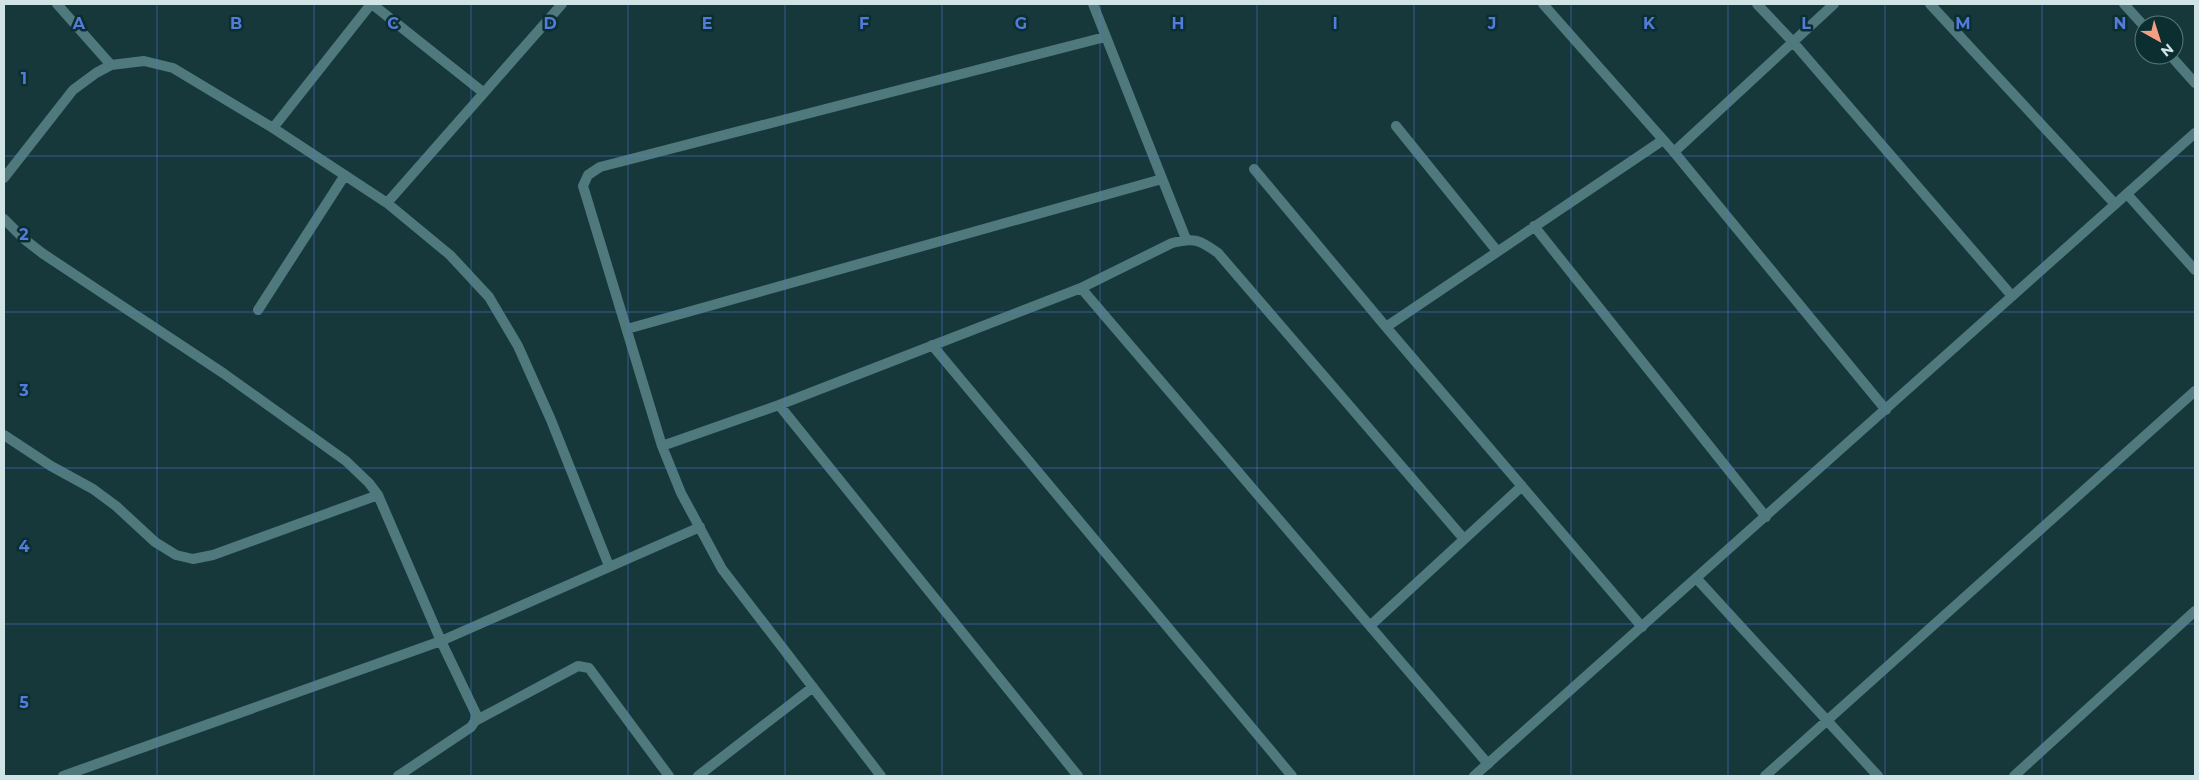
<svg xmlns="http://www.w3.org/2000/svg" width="2199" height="780" font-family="Montserrat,sans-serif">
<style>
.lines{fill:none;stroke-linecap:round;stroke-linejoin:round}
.minor{stroke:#4f797d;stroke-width:10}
.tertiary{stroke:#4f797d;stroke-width:10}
.grid{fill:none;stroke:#537bdc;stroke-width:1;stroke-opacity:0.55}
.grid-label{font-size:16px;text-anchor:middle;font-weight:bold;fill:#537bdc;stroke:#0b2e31;stroke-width:5;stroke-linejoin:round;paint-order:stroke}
</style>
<rect width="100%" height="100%" fill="#16383b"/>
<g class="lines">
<path class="minor" d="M57,4L111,65
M372,4L484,93
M1093,4L1186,239
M1757,4L1793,42L2012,296
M1930,4L2115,204
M2124,4L2144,26
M2170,55L2195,83
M1396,126L1497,251
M273,128L371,4
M1674,152L1834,4
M1254,169L1386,327L1642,627
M4,178L73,90L96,73L111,65L144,61L173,68L273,128L387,203L450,255L489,297L518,346L551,420L609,566
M2127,194L2195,270
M387,203L562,4
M4,219L24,239L42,253L223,373L346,461L369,483L378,495L441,641L476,714L475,721L471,727L398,776
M1534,226L1766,517
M1081,288L1488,764
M258,310L345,175
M1386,327L1663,140
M627,329L1162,179
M932,345L1292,776
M779,405L1078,776
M4,435L51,466L93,489L116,506L155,542L176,555L193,559L213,555L378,495
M662,446L779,405L1081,288L1172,243C1194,237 1200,240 1218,253L1464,539
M1697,579L1878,776
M1371,625L1522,486
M475,721L578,666L589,668L669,776
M63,776L441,641L700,527
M698,776L813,687
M881,776L722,569L681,493L662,446L583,186L588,175L600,167L1105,37
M1765,776L2195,391
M2014,776L2195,611"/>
<path class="tertiary" d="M1543,4L1674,152L1886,410
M1474,776L2195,133"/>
</g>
<path class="grid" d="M157,4V776M314,4V776M471,4V776M628,4V776M785,4V776M942,4V776M1100,4V776M1257,4V776M1414,4V776M1571,4V776M1728,4V776M1885,4V776M2042,4V776M4,156H2195M4,312H2195M4,468H2195M4,624H2195"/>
<g class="grid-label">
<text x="79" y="29">A</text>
<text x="236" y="29">B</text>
<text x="393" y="29">C</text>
<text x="550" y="29">D</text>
<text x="707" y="29">E</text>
<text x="864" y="29">F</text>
<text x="1021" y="29">G</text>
<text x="1178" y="29">H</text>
<text x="1335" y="29">I</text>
<text x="1492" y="29">J</text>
<text x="1649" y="29">K</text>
<text x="1806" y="29">L</text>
<text x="1963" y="29">M</text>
<text x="2120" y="29">N</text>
<text x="24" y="84">1</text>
<text x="24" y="240">2</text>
<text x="24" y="396">3</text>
<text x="24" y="552">4</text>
<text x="24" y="708">5</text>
</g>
<rect width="2199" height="780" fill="none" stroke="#d1e4e5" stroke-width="10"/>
<g transform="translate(2159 40) rotate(141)"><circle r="24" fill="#0b2e31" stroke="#5a7779"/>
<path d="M0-4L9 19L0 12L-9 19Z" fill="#f39f83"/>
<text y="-8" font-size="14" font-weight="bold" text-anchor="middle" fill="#d1e4e5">N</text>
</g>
</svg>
